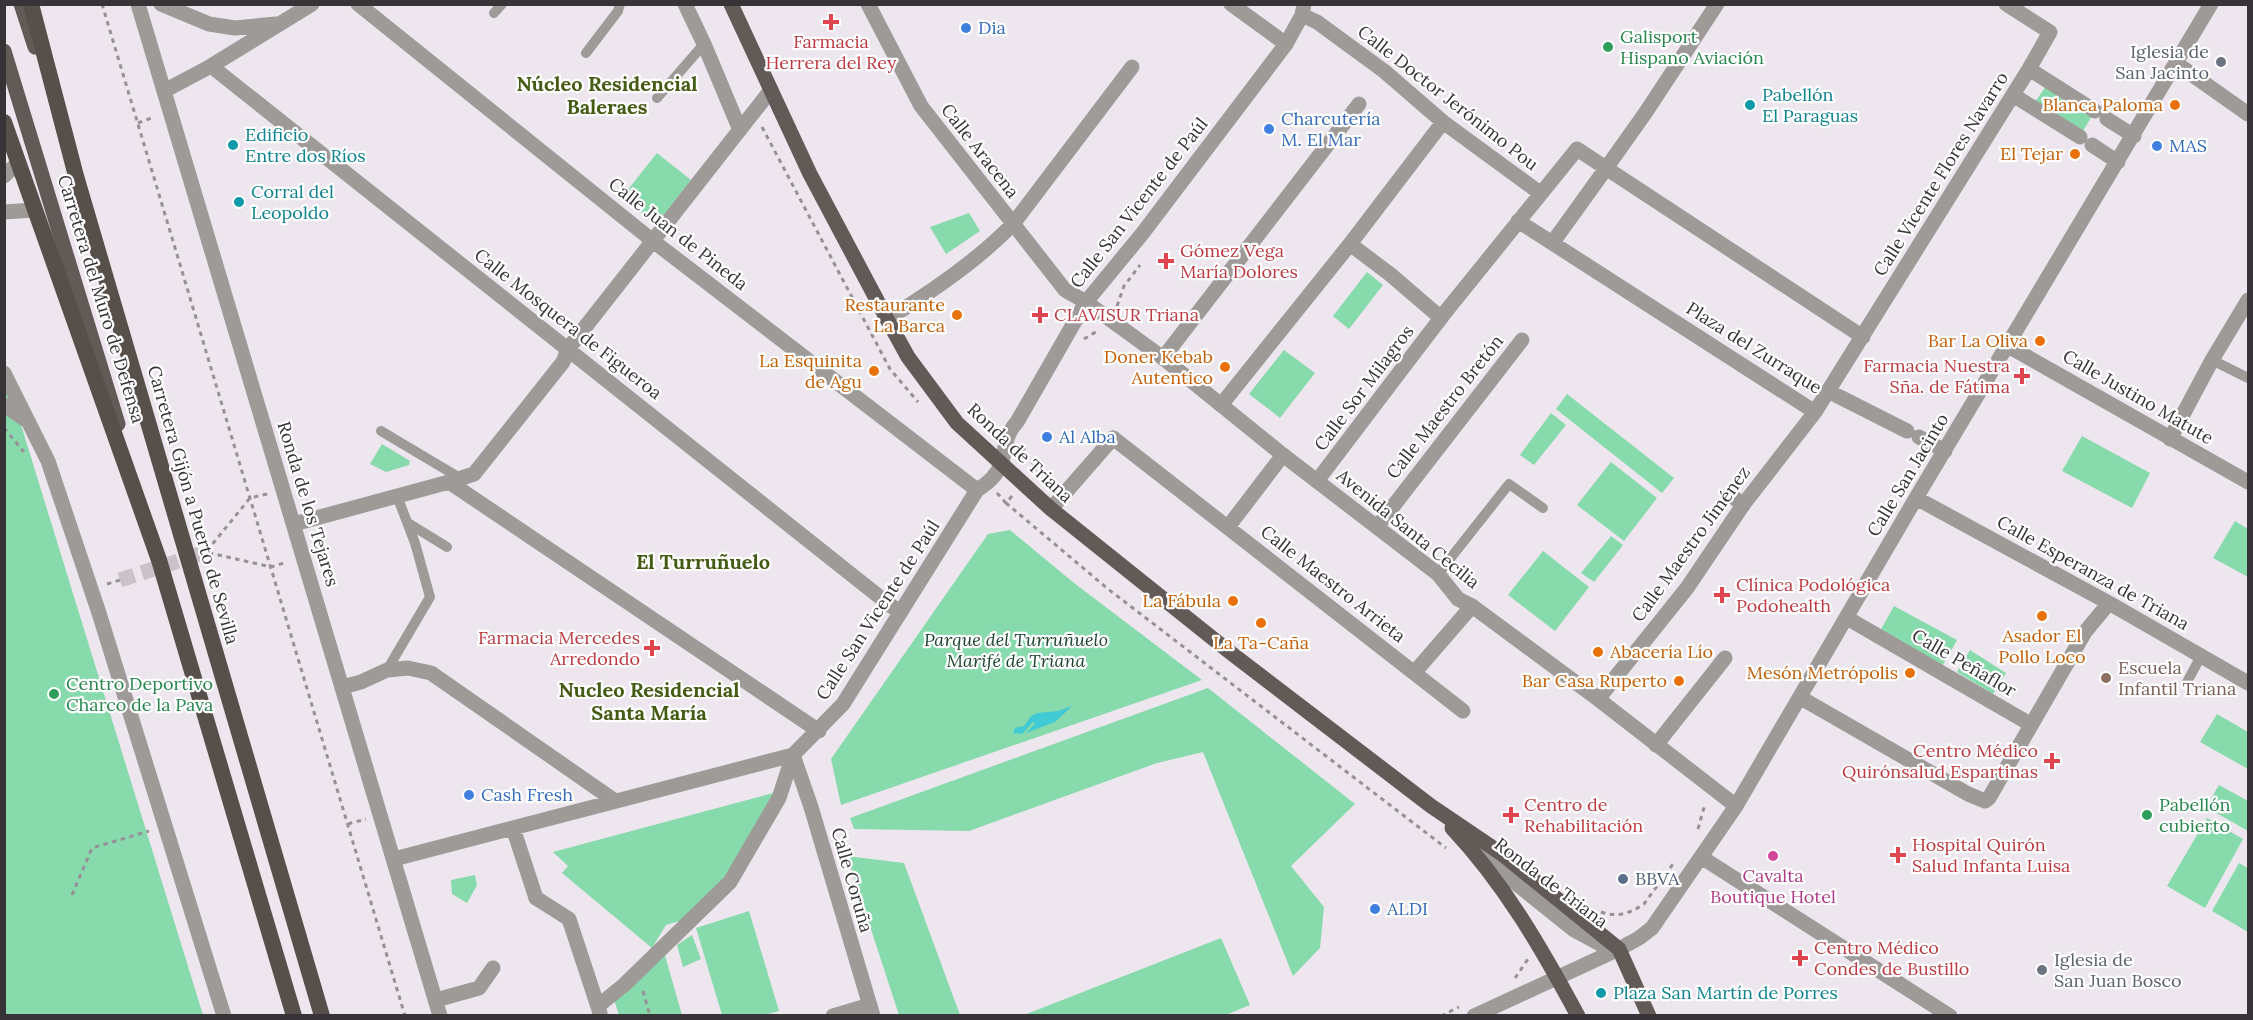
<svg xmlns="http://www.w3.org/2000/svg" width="2253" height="1020" font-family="Lora,serif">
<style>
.green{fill:#87daac}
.water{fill:#41c9d4}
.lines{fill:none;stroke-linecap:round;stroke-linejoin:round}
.pedestrian-tunnel{stroke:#c9c2c9;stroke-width:15;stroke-dasharray:15 8;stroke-linecap:butt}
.path{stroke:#979197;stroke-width:3;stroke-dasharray:4.5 4.5;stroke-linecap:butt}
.service{stroke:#9e9a98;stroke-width:10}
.pedestrian{stroke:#9e9a98;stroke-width:15}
.minor{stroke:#9e9a98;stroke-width:15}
.tertiary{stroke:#9e9a98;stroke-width:15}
.primary{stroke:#615a56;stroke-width:15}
.trunk{stroke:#564f4a;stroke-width:16}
.health-dot{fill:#e0444e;stroke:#fff;stroke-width:2}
.shop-dot{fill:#3f7fe0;stroke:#fff;stroke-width:2}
.leisure-dot{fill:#2e9e5b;stroke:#fff;stroke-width:2}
.worship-dot{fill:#6b7280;stroke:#fff;stroke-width:2}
.culture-dot{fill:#0f9aa8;stroke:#fff;stroke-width:2}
.food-dot{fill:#e8710a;stroke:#fff;stroke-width:2}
.education-dot{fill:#8d6e63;stroke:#fff;stroke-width:2}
.hotel-dot{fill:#d1479c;stroke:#fff;stroke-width:2}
.service-dot{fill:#5c6f8a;stroke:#fff;stroke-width:2}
.labels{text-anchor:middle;stroke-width:4.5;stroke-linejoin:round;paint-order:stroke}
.shop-label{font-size:18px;fill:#366cbe;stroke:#fff;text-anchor:start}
.leisure-label{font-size:18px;fill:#27864d;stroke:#fff;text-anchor:start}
.health-label{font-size:18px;fill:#be3a42;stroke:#fff;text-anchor:start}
.worship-label{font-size:18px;fill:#5b616d;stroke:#fff;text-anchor:end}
.culture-label{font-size:18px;fill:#0d838f;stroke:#fff;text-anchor:start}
.street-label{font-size:18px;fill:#373437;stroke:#fff}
.food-label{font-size:18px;fill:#c56008;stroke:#fff;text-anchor:end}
.park-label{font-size:18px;font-style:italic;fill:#1d4530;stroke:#fff}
.education-label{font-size:18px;fill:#785e54;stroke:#fff;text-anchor:start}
.hotel-label{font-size:18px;fill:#b23c85;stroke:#fff}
.service-label{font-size:18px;fill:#4e5e75;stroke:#fff;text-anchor:start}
.neighbourhood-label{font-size:20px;font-weight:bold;fill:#445b14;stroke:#fff}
</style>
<rect width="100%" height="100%" fill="#eee6ee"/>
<path class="green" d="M2046,86L2092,116L2083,131L2035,102Z
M657,153L691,180L656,225L622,197Z
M969,213L980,231L946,254L930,227Z
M1367,272L1383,285L1349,329L1333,316Z
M1284,350L1315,373L1280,418L1249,394Z
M5,373L203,1015H5Z
M1567,394L1674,478L1662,493L1556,409Z
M1551,413L1566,425L1534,465L1520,455Z
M2082,436L2150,473L2132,508L2062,471Z
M382,444L410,461L409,465L386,472L370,464Z
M1611,462L1657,498L1624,541L1577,505Z
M2235,521L2248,529V577L2213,558Z
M1010,530L1074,583L1202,680L841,805L831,759L988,534Z
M1611,536L1623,545L1594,582L1581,573Z
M1543,551L1589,587L1555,631L1508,595Z
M1894,606L1957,640L1943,665L1880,631Z
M1970,650L2006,673L1993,694L1957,672Z
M1208,688L1355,804L1291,866L1324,907L1320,948L1293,976L1203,752L1157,763L969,831L854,829L850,818Z
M2217,714L2248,732V769L2200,742Z
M2219,785L2248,801V831L2206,807Z
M773,793L774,797L721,883L683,920L666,925L652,948L562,873L568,866L553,852Z
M2207,818L2243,839L2205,908L2167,886Z
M847,856L904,863L960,1015H899Z
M2239,863L2248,868V932L2212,911Z
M475,875L477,885L467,903L452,894L451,880Z
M749,911L779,1011L764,1015H722L696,928Z
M692,935L701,959L683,967L677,945Z
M1221,938L1250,1005L1223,1016L1024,1015Z
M664,952L682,1015H619L614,1000Z"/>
<path class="water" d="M1072,706L1055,722L1026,733L1035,724L1033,722L1022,734L1013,733L1015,728L1024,726L1031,716L1037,713L1058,711Z"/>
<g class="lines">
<path class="pedestrian-tunnel" d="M120,580L206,552"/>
<path class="path" d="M102,4L405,1016
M138,123L154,117
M762,127L890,369L918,402
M1117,306L1124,286L1140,265
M1084,339L1099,330
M4,428L24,452
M1023,446L1026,455L1036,467L1035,471
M997,493L1006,503
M267,494L250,498L206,552L271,567L287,562
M1012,496L1006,503L1108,589L1446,848
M107,584L120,580
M348,824L366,819
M1698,829L1705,804
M72,895L92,848L149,831
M1601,912C1617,918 1631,913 1644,904L1673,864
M1515,978L1528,959
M643,991L650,1016
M1441,1016L1459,1007"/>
<path class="service" d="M494,13L502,4
M586,53L618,11L620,4
M657,98L704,44
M2212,360L2248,378
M381,431L460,478
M408,523L447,547
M1438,574L1509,484L1543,508
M387,670L430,597L415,543L397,496
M2187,682L2201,656"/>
<path class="pedestrian" d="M1231,4L1286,44
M1607,167L1646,112L1717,4
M1391,275L1441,318
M1163,358L1359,104
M1405,365L1447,310
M1732,496L1743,505
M1051,509L1113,438
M1377,527L1522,340
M1847,618L2030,724
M1656,745L1725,658
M536,898L569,919L600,1013
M598,1006L624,985L730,882L779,798L793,755"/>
<path class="minor" d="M161,4L209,24L235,28L276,24
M358,4L653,241L977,490
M685,4L704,44L740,130
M868,4L921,106L1065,290L1086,302
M1302,15L1317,22L1384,71L1443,122L1540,193
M2177,64L2248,114
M211,66L891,606L901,612
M2029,69L2095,111
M164,91L211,66L312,4
M2013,95L2080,137
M2107,119L2134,136
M2092,145L2118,162
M4,176L18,163
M4,212L34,210
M1518,221L1815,412
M1553,242L1607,167
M1350,244L1391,275
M1447,310L1577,149L1863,337
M887,319C930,293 978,260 1013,224L1132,67
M2008,346L2248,482
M4,373L48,461L99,613L224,1016
M1828,391L1907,431
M4,405L26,420
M1221,405L1350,244L1443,122
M1919,437L1945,451
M1113,438L1463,711
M2170,439L2212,360L2248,300
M1317,481L1405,365
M449,482L474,474L563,362L568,349L771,90
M1916,498L2109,603L2248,683
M294,524L449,482L819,731
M1228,527L1283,455
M1414,673L1472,606
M342,687L361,682L387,670L408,668L431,673L615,801
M1801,698L1968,794L1985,801L1989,798L2085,632L2109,603
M1598,699L1687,588L1743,505L1815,412L2029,69L2050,32L2006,4
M793,755L811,807L873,1016
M513,828L536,898
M1478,853L1574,930L1613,951
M1701,857L1950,1016
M394,859L793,755L843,704L977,490C987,484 998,474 1002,462C1006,446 1005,435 1017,422L1086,302L1142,234L1286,44L1302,15L1304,4
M436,1000L479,988L493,968
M833,1016L870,1005
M1474,1016L1619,949L1639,938L1652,928L1736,806L1916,498L2211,4"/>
<path class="tertiary" d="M138,4L440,1016
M1086,302L1163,358L1283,455L1438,574L1458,599L1472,606L1598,699L1736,806"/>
<path class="primary" d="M21,4L35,47
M731,4L810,174L887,319L908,357L957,423L1051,509L1231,653L1431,806L1502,854L1619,949L1649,1016
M4,51L118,424
M1452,828C1504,883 1542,949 1578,1016"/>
<path class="trunk" d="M31,4L76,176L322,1016
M4,122L159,560L294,1016"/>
</g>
<g class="health-dot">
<path d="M828 13h6v6h6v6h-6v6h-6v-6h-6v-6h6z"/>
<path d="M1163 252h6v6h6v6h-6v6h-6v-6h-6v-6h6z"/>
<path d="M1037 306h6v6h6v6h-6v6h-6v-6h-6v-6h6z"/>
<path d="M2019 367h6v6h6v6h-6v6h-6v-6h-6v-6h6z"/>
<path d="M1719 586h6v6h6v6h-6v6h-6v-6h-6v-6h6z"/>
<path d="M649 639h6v6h6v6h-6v6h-6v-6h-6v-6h6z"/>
<path d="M2049 752h6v6h6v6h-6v6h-6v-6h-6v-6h6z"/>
<path d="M1508 806h6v6h6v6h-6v6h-6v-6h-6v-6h6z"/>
<path d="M1895 846h6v6h6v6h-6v6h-6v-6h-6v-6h6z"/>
<path d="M1797 949h6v6h6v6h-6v6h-6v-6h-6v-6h6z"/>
</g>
<g class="shop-dot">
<circle cx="966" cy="28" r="6"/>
<circle cx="1269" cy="129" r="6"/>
<circle cx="2157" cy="146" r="6"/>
<circle cx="1047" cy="437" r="6"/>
<circle cx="469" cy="795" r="6"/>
<circle cx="1375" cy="909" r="6"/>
</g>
<g class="leisure-dot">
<circle cx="1608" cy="47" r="6"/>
<circle cx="54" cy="694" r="6"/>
<circle cx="2147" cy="815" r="6"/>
</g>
<g class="worship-dot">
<circle cx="2221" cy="62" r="6"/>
<circle cx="2042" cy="970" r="6"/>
</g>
<g class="culture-dot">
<circle cx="1750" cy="105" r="6"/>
<circle cx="233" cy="145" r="6"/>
<circle cx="239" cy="202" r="6"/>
<circle cx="1601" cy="993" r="6"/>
</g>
<g class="food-dot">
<circle cx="2175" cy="105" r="6"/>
<circle cx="2075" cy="154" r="6"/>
<circle cx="957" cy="315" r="6"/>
<circle cx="2040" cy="341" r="6"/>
<circle cx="1225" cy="367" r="6"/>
<circle cx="874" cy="371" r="6"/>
<circle cx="1233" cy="601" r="6"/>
<circle cx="2042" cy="616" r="6"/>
<circle cx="1261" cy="623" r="6"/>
<circle cx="1598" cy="652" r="6"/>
<circle cx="1910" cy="673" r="6"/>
<circle cx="1679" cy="681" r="6"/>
</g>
<circle class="education-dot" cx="2106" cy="678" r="6"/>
<circle class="hotel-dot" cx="1773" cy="856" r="6"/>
<circle class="service-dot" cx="1623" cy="879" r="6"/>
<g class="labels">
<g class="shop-label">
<text x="978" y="34">Dia</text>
<text x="1281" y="125">Charcutería<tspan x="1281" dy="21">M. El Mar</tspan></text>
<text x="2169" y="152">MAS</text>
<text x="1059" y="443">Al Alba</text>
<text x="481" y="801">Cash Fresh</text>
<text x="1387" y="915">ALDI</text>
</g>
<g class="leisure-label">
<text x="1620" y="43">Galisport<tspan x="1620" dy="21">Hispano Aviación</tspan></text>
<text x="66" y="690">Centro Deportivo<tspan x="66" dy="21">Charco de la Pava</tspan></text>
<text x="2159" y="811">Pabellón<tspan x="2159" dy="21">cubierto</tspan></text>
</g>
<g class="health-label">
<text x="831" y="48" text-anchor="middle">Farmacia<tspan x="831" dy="21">Herrera del Rey</tspan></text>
<text x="1180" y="257">Gómez Vega<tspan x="1180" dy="21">María Dolores</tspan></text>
<text x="1054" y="321">CLAVISUR Triana</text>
<text x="2010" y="372" text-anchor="end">Farmacia Nuestra<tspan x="2010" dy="21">Sña. de Fátima</tspan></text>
<text x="1736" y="591">Clínica Podológica<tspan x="1736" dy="21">Podohealth</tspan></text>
<text x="640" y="644" text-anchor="end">Farmacia Mercedes<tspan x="640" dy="21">Arredondo</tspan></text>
<text x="2038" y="757" text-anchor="end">Centro Médico<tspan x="2038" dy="21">Quirónsalud Espartinas</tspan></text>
<text x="1524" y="811">Centro de<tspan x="1524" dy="21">Rehabilitación</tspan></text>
<text x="1912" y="851">Hospital Quirón<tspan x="1912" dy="21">Salud Infanta Luisa</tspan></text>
<text x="1814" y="954">Centro Médico<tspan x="1814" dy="21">Condes de Bustillo</tspan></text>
</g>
<g class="worship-label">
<text x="2209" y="58">Iglesia de<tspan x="2209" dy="21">San Jacinto</tspan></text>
<text x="2054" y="966" text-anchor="start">Iglesia de<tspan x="2054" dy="21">San Juan Bosco</tspan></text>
</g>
<g class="culture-label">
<text x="1762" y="101">Pabellón<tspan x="1762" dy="21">El Paraguas</tspan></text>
<text x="245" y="141">Edificio<tspan x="245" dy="21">Entre dos Ríos</tspan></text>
<text x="251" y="198">Corral del<tspan x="251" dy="21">Leopoldo</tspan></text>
<text x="1613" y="999">Plaza San Martín de Porres</text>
</g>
<g class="street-label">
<text transform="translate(1448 98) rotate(38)" y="6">Calle Doctor Jerónimo Pou</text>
<text transform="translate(980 151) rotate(52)" y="6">Calle Aracena</text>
<text transform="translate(1941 174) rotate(-58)" y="6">Calle Vicente Flores Navarro</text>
<text transform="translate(1139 203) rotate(-52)" y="6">Calle San Vicente de Paúl</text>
<text transform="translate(678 234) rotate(38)" y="6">Calle Juan de Pineda</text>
<text transform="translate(101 299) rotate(73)" y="6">Carretera del Muro de Defensa</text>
<text transform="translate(568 324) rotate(38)" y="6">Calle Mosquera de Figueroa</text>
<text transform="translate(1754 348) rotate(32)" y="6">Plaza del Zurraque</text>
<text transform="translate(1364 388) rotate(-53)" y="6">Calle Sor Milagros</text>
<text transform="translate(2138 397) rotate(30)" y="6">Calle Justino Matute</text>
<text transform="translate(1445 407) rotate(-52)" y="6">Calle Maestro Bretón</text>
<text transform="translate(1020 453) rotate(43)" y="6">Ronda de Triana</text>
<text transform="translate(1908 475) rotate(-59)" y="6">Calle San Jacinto</text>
<text transform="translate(308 504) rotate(73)" y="6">Ronda de los Tejares</text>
<text transform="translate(193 505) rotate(74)" y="6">Carretera Gijón a Puerto de Sevilla</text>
<text transform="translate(1408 529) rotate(39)" y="6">Avenida Santa Cecilia</text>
<text transform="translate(1691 544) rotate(-54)" y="6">Calle Maestro Jiménez</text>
<text transform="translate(2093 573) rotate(29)" y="6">Calle Esperanza de Triana</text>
<text transform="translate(1333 584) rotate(38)" y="6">Calle Maestro Arrieta</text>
<text transform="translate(878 610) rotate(-57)" y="6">Calle San Vicente de Paúl</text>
<text transform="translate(1964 663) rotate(30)" y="6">Calle Peñaflor</text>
<text transform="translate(852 880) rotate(74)" y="6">Calle Coruña</text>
<text transform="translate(1551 883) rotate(37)" y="6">Ronda de Triana</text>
</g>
<g class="food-label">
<text x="2163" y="111">Blanca Paloma</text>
<text x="2063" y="160">El Tejar</text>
<text x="945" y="311">Restaurante<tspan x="945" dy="21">La Barca</tspan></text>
<text x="2028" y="347">Bar La Oliva</text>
<text x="1213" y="363">Doner Kebab<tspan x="1213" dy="21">Autentico</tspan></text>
<text x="862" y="367">La Esquinita<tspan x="862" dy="21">de Agu</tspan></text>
<text x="1221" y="607">La Fábula</text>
<text x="2042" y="642" text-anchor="middle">Asador El<tspan x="2042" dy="21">Pollo Loco</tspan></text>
<text x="1261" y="649" text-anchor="middle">La Ta-Caña</text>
<text x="1610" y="658" text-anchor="start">Abacería Lío</text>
<text x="1898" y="679">Mesón Metrópolis</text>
<text x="1667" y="687">Bar Casa Ruperto</text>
</g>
<g class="park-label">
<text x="1016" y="646">Parque del Turruñuelo<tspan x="1016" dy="21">Marifé de Triana</tspan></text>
</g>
<g class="education-label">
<text x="2118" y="674">Escuela<tspan x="2118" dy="21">Infantil Triana</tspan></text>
</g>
<g class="hotel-label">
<text x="1773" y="882">Cavalta<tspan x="1773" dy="21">Boutique Hotel</tspan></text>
</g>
<g class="service-label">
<text x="1635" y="885">BBVA</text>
</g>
<g class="neighbourhood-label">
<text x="607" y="91">Núcleo Residencial<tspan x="607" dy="23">Baleraes</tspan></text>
<text x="703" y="569">El Turruñuelo</text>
<text x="649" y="697">Nucleo Residencial<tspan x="649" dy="23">Santa María</tspan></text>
</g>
</g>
<rect width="2253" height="1020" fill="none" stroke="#373437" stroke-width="12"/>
</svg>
